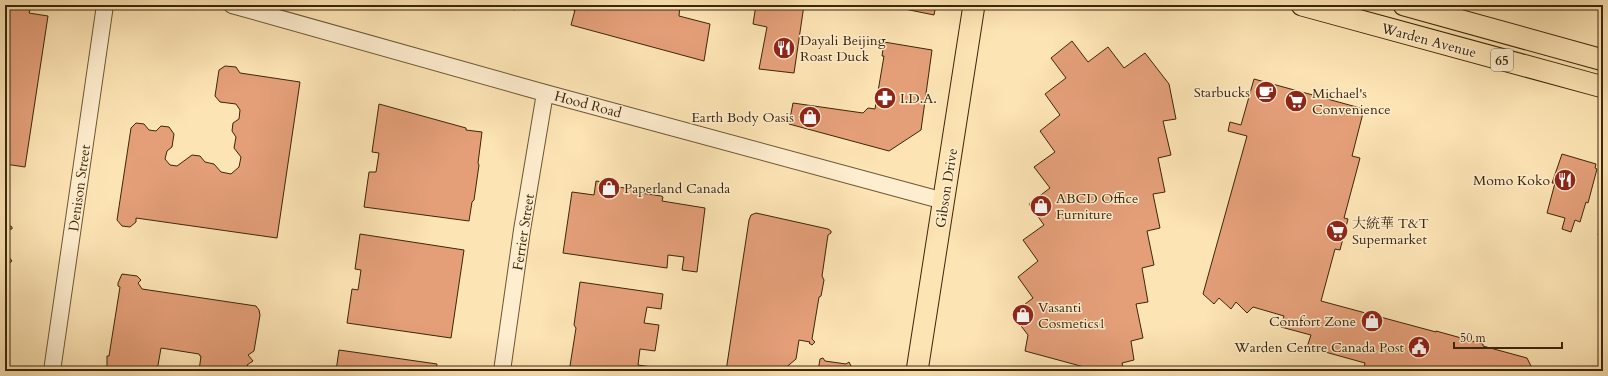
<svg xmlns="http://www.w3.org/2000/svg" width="1608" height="376" font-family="Cardo,'Noto Serif SC',serif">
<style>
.building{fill:#e49f79;stroke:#3b2608}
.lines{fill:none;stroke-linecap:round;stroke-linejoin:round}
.minor-casing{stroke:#6c5633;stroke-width:18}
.major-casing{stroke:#3b2608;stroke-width:23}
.minor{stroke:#feedce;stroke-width:16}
.major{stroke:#fde4b4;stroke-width:21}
.labels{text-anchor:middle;stroke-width:3;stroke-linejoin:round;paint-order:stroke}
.shield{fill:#feedce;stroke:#766243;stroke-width:1}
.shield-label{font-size:13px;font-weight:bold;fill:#3b2608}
.poi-label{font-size:14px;fill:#3b2608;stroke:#feedce;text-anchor:start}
.street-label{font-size:14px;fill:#3b2608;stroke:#feedce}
</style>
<rect width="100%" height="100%" fill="#fde4b4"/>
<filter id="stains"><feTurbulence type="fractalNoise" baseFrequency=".005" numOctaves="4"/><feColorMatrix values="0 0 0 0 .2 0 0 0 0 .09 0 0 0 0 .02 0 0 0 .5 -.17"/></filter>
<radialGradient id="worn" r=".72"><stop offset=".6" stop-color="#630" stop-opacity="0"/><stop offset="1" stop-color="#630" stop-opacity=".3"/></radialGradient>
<path class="building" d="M5,5H12L30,10L29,13L48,16L25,167L5,164Z
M497,5H516L515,10Z
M574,5H680L679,16L710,24L704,61L571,25L575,10H573Z
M756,5H804L794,73L759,69L767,27L753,24Z
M890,5H936L934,15L890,6Z
M1072,41L1088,62L1108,47L1124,68L1145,53L1169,84L1176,119L1163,121L1171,155L1158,158L1165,192L1153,194L1160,228L1147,231L1154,265L1142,268L1148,302L1136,304L1143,338L1131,341L1134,360L1122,363L1124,371H1099L1025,351L1028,335L1012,314L1033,298L1018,277L1038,261L1023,240L1044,225L1029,204L1050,188L1034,167L1055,152L1040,131L1060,115L1045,94L1066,78L1051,58Z
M884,42L932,50L921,130L889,151L789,124L793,103L863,113L868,108L875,109L884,56H882Z
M225,66L236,67L240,73L300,82L277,238L136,218V222L130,227L122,226L117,220L131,128L136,123L144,124L149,130L156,131L161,126L169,127L174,134L172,147L167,151L165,159L170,165L177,166L192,155L200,156L205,162L214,164L221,172L231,174L239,167L241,157L234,148L236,137L232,131L233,123L239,119L240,110L236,104L220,102L215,96L219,70Z
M1254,79L1364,109L1352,156L1360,158L1344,218L1348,219L1340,250L1335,249L1321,301L1436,332V331L1483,344V346L1527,358L1531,366L1530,371H1363L1365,363L1307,347L1311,335L1281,327L1284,316L1253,307L1247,313L1236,302L1231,309L1219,298L1214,304L1203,294L1247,136L1228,131L1230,122L1241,125Z
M379,104L466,128V130L482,132L478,163L479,165L474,200L472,202L469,221L364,207L369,172H376L379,153L372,152Z
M1562,154L1596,164L1595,168L1597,169L1588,203L1586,202L1580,222L1575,220L1571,232L1562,229L1565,218L1547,213L1555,183H1552Z
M596,181L618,184V187L639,190L641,193L661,196L663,197L662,201L705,208L697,272L682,270L684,257L668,255L667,268L563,253L572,192L594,195Z
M1603,211V237L1598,235L1602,223H1600Z
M756,213L828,229L831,231V233L828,235L822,276L824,280L821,296L819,297L812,339L815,342L812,345L809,343L810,342L799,340L796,359L783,370L784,371H726L749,220L751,215Z
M6,221H8L9,225L12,227V229H9L5,255L8,256L12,261L7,265H5V225Z
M360,234L464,250L451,338L347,323L352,289L358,290L361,270L355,269Z
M122,274L137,276L141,280L138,283L142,289L256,306L259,310L260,315L254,351L248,355L253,361L247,365L251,371H199L201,356H200L199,354L161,348L157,371H138L119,368V370L107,367V356H109L120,287L118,286V283Z
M580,282L663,294L661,309L647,307L644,323L659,325L655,351L640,349L638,365L652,367V371H567L568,367L570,366L576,328L574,325Z
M339,350L437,364L436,371H336Z
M823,358L825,361L846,364L849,362L851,366L848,367V371H818L820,359Z"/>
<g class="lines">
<g class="minor-casing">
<path id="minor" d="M232,5L545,93L944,201
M52,371L105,5
M502,371L522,230L545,93"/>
</g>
<g class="major-casing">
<path id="major" d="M1302,5L1603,87
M1404,5L1603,60
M917,371L974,5"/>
</g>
<use href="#minor" class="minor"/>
<use href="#major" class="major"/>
</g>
<defs>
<g id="restaurant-disc" transform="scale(1.15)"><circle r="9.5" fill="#8f2418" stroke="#feedce"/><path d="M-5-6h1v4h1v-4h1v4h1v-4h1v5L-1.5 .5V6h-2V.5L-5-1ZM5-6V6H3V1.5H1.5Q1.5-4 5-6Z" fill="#fff"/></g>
<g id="cafe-disc" transform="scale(1.15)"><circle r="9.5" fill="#8f2418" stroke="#feedce"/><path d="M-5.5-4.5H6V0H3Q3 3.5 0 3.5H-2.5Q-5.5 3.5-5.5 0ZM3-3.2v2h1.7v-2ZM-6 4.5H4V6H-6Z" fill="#fff"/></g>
<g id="pharmacy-disc" transform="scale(1.15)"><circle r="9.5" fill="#8f2418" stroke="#feedce"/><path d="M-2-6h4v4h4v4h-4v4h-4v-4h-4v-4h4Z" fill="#fff"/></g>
<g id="supermarket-disc" transform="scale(1.15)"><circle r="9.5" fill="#8f2418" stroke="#feedce"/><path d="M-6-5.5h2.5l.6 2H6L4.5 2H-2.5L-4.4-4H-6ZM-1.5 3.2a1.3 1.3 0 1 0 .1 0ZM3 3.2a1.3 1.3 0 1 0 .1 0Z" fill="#fff"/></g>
<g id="shop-disc" transform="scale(1.15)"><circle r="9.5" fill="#8f2418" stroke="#feedce"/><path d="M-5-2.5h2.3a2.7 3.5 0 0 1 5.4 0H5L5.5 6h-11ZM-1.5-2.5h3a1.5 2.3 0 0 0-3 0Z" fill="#fff"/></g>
<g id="civic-disc" transform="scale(1.15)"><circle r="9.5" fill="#8f2418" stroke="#feedce"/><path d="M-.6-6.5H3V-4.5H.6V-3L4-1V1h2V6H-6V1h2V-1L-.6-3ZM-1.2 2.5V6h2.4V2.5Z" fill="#fff"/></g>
</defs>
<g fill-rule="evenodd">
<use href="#restaurant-disc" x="784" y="48"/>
<use href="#cafe-disc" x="1266" y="92"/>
<use href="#pharmacy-disc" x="885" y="98"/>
<use href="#supermarket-disc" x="1296" y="101"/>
<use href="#shop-disc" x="810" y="117"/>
<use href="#restaurant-disc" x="1565" y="180"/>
<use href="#shop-disc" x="609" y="188"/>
<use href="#shop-disc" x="1041" y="206"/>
<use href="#supermarket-disc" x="1337" y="231"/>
<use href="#shop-disc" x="1023" y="315"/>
<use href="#shop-disc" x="1372" y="321"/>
<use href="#civic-disc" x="1419" y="347"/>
</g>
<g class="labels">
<rect class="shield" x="1491" y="49" width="22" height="22" rx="3"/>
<g class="shield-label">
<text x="1502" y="65">65</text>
</g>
<g class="poi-label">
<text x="800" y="45">Dayali Beijing<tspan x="800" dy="16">Roast Duck</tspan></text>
<text x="1250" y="97" text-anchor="end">Starbucks</text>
<text x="1312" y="98">Michael's<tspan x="1312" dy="16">Convenience</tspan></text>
<text x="900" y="103">I.D.A.</text>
<text x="794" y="122" text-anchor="end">Earth Body Oasis</text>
<text x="1550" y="185" text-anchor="end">Momo Koko</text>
<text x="624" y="193">Paperland Canada</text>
<text x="1056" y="203">ABCD Office<tspan x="1056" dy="16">Furniture</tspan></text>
<text x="1352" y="228">大統華 T&amp;T<tspan x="1352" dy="16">Supermarket</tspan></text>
<text x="1038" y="312">Vasanti<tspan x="1038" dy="16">Cosmetics1</tspan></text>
<text x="1356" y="326" text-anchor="end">Comfort Zone</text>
<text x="1404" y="352" text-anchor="end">Warden Centre Canada Post</text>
</g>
<g class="street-label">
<text transform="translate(1429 40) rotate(15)" y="5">Warden Avenue</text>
<text transform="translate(588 104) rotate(15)" y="5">Hood Road</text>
<text transform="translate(79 188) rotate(-82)" y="5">Denison Street</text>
<text transform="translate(946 188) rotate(-81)" y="5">Gibson Drive</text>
<text transform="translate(523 232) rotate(-81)" y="5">Ferrier Street</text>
</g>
</g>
<rect width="1608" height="376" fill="none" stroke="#fde4b4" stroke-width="20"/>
<rect x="6" y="6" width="1596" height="364" fill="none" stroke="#3b2608" stroke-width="2"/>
<rect x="10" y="10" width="1588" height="356" fill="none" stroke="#3b2608"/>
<path d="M1454 342v6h108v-6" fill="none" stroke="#3b2608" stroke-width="2"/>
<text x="1460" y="342" font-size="12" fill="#3b2608" stroke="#feedce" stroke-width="3" paint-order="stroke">50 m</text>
<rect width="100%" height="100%" filter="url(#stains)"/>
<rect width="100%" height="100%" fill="url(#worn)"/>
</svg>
